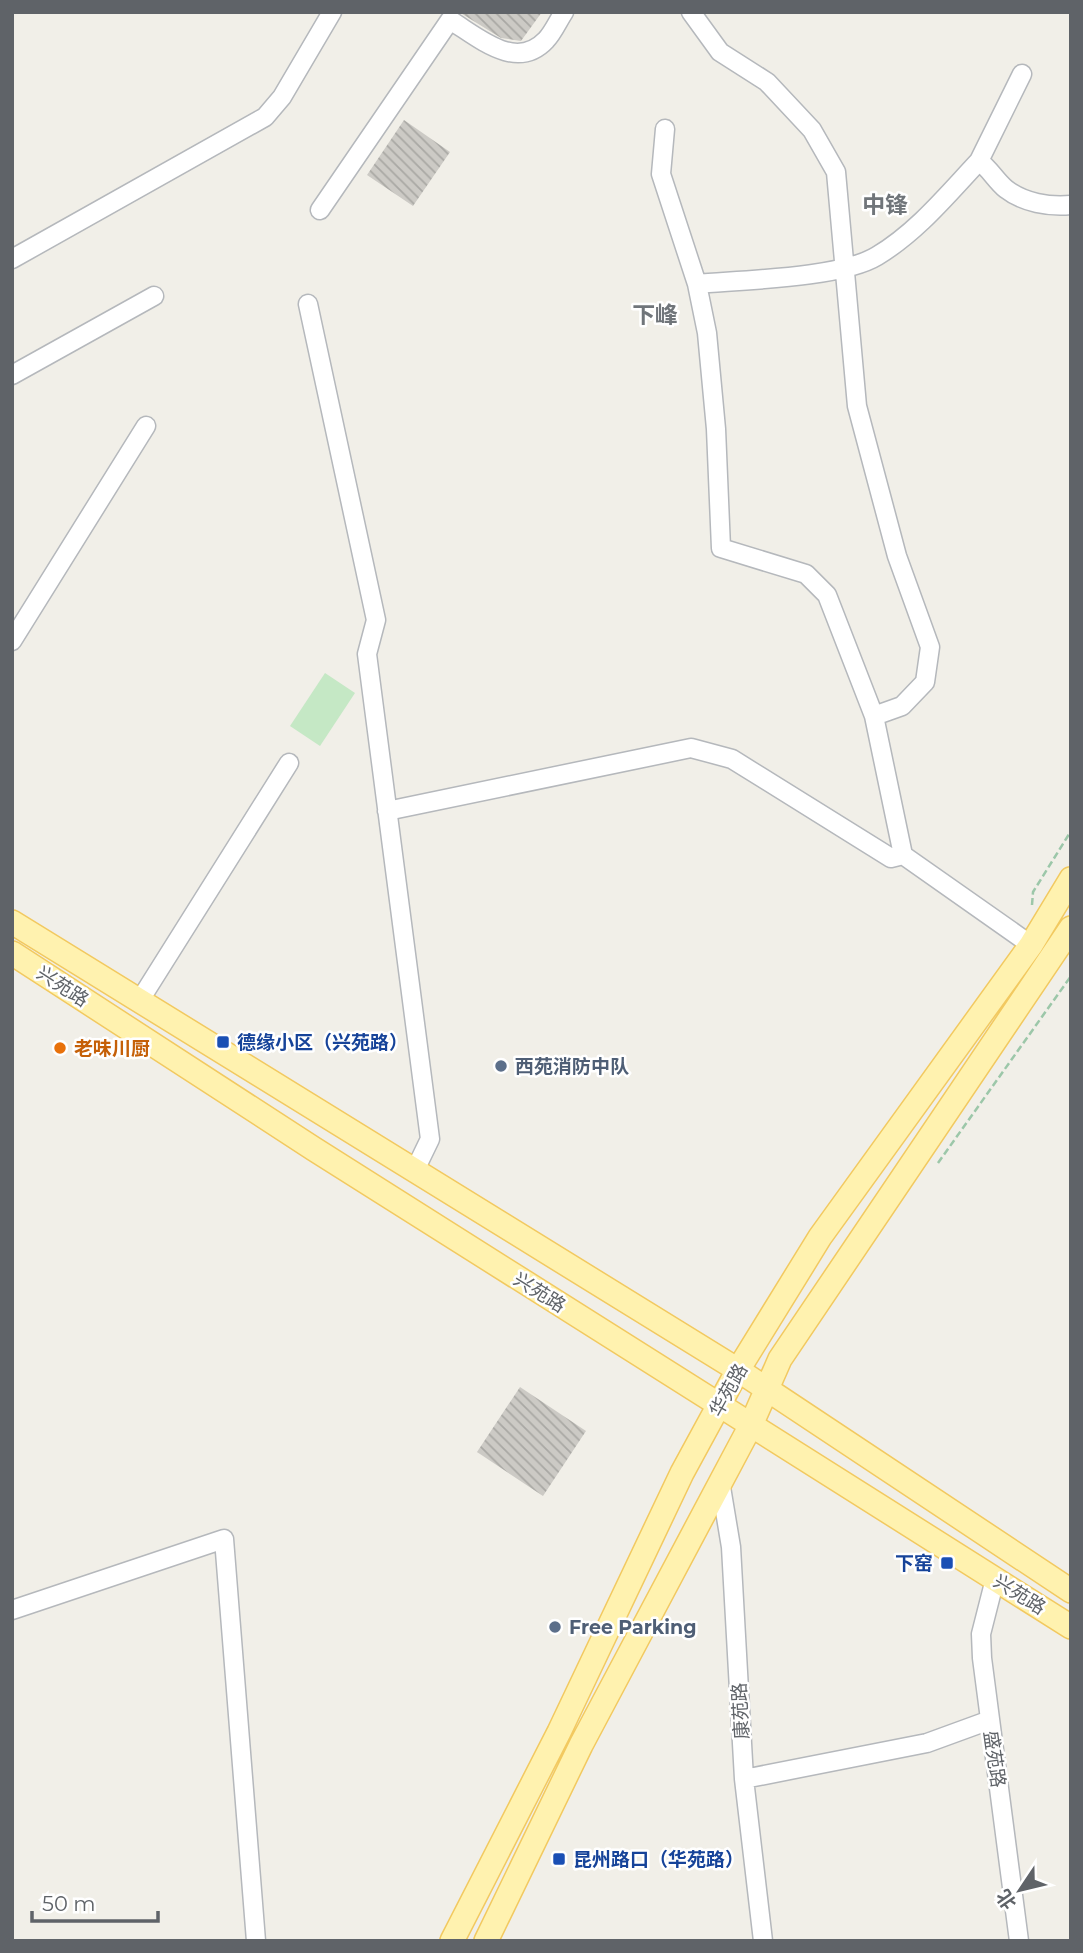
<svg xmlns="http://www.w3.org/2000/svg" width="1083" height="1953" font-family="Montserrat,'Noto Sans SC',sans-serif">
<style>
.pitch{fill:#c5e8c5}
.building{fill:url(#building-back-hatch)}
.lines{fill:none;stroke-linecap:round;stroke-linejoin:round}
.minor-casing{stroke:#b5b8bc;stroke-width:21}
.major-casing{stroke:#f2c960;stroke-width:26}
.path{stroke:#9cc7a9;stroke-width:2.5;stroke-dasharray:7 3.5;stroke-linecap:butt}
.minor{stroke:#fff;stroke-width:18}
.major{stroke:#fff2af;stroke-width:23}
.transit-dot{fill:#1a4fb4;stroke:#fff;stroke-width:2.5}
.food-dot{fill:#e8710a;stroke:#fff;stroke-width:2.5}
.service-dot{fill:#5c6f8a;stroke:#fff;stroke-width:2.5}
.labels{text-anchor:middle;stroke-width:5;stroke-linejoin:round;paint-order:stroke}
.street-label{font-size:19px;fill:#5f6368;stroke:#fff}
.transit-label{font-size:19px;font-weight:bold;fill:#164399;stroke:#fff;text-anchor:start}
.food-label{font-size:19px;font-weight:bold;fill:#c56008;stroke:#fff;text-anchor:start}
.service-label{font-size:19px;font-weight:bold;fill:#4e5e75;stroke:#fff;text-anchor:start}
.quarter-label{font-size:23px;font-weight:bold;fill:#70757a;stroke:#fff}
</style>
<defs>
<pattern id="building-back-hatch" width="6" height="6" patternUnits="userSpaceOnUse" patternTransform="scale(1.75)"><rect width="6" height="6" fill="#cccac5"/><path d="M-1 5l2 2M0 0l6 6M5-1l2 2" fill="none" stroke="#a9a8a4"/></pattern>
</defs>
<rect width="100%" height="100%" fill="#f1efe8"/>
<path class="pitch" d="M325,673L355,693L320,746L290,726Z"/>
<path class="building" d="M459,12H542L521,41L501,38Z
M404,120L450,152L413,206L367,175Z
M520,1387L586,1431L543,1496L477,1452Z"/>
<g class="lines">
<g class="minor-casing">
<path id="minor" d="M691,12L720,52L767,82L812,130L836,172L857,406L897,556L930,647L925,682L902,706L874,716L903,855L1031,945
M665,129L661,174L697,284L707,333L716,429L721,548L806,574L827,595L874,716
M979,161L1022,74
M320,210L450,20C478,37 516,72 546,40C553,33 558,21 564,12
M12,259L265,117L282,97L332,12
M697,284C742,280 841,278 877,256C917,232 947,195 979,161C990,169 996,181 1006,189C1024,203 1049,207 1071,205
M308,304L376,620L367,654L430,1139L415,1170
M12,375L154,296
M12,641L146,426
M387,811L691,748L732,759L891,858L903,855
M140,1000L289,763
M720,1481L731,1547L744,1779L763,1941
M995,1579L981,1634L982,1658L1019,1941
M12,1610L224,1539L256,1941
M744,1779L927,1743L990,1720"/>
</g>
<g class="major-casing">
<path id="major" d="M12,922L738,1370L1071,1591
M12,953L314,1149L1071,1627
M452,1941L559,1732L682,1473L738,1370L820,1237L1031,945L1071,879
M486,1941L581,1745L751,1425L780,1359L1071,928"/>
</g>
<path class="path" d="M1032,905L1033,892L1071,831
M938,1163L1071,976"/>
<use href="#minor" class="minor"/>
<use href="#major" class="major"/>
</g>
<g class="transit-dot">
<rect x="216" y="1035" width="14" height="14" rx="3.5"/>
<rect x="940" y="1556" width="14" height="14" rx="3.5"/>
<rect x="552" y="1852" width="14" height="14" rx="3.5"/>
</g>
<circle class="food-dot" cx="60" cy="1048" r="7"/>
<g class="service-dot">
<circle cx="501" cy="1066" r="7"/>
<circle cx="555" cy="1627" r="7"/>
</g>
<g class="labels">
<g class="street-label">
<text transform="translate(63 986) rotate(33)" y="7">兴苑路</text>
<text transform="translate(540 1292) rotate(32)" y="7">兴苑路</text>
<text transform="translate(728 1390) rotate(-61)" y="7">华苑路</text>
<text transform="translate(1020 1594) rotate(32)" y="7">兴苑路</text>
<text transform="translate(740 1711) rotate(-93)" y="7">康苑路</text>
<text transform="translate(995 1759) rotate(82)" y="7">盛苑路</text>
</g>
<g class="transit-label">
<text x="237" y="1049">德缘小区（兴苑路）</text>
<text x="933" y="1570" text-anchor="end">下窑</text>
<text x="573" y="1866">昆州路口（华苑路）</text>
</g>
<g class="food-label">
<text x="74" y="1055">老味川厨</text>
</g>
<g class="service-label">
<text x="515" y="1073">西苑消防中队</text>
<text x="569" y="1634">Free Parking</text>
</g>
<g class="quarter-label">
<text x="885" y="213">中锋</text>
<text x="655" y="323">下峰</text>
</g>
</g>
<rect width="1083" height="1953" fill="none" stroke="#5f6368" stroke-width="28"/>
<g transform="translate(1020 1890) rotate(235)" stroke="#ffffff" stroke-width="5" paint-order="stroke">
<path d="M0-5L12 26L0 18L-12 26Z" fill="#5f6368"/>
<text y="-10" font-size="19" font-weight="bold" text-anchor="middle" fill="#5f6368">北</text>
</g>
<path d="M32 1911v10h126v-10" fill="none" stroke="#5f6368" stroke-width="3.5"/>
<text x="42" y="1911" font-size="21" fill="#5f6368" stroke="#ffffff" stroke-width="5" paint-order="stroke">50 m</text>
</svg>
